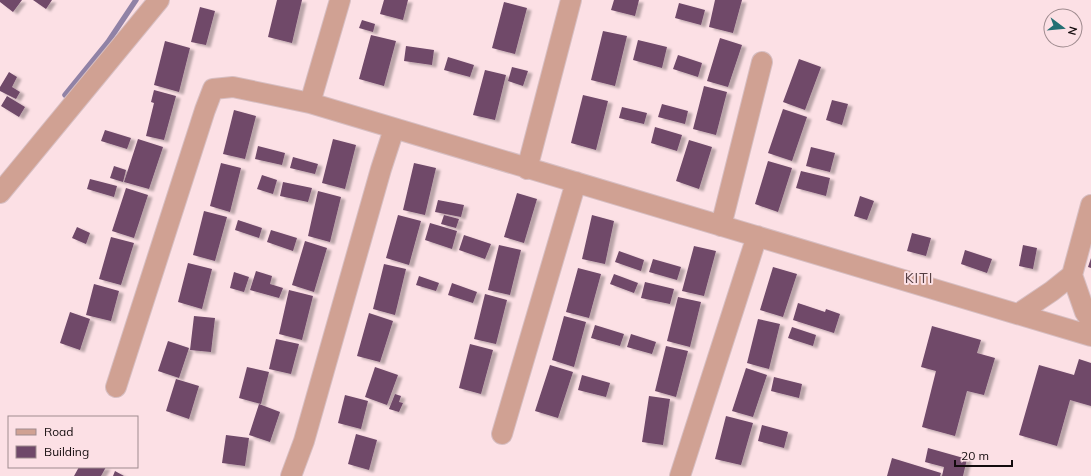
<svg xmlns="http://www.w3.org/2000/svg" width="1091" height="476" font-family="Mulish,sans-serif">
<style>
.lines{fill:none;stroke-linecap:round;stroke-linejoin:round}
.stream{stroke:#9082a6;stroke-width:5.5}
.building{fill:#6f4869;filter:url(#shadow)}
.minor-casing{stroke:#d7bec2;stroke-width:22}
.minor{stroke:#d0a193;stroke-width:20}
.labels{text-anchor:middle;stroke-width:4;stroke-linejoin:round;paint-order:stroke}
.quarter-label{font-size:14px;letter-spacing:1px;fill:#553f43;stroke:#fce0e5}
</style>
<defs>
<filter id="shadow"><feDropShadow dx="4.5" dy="2.5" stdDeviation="1" flood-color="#0004"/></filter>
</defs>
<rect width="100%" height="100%" fill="#fce0e5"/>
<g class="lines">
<path class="stream" d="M65,95L108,42L136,0"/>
</g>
<path class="building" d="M0,0H22L13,12L0,2Z
M33,0H52L46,9Z
M277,0H302L292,43L268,37Z
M384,0H408L403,20L380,14Z
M614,0H639L635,16L611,10Z
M715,0H742L733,33L709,27Z
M504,2L527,8L515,54L492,48Z
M679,3L705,10L701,25L675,18Z
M200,7L215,11L206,45L191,42Z
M362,20L375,24L373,32L359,28Z
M603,31L627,36L615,86L591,80Z
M371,35L396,41L384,86L359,79Z
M720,38L742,45L728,87L707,81Z
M638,40L667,47L662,68L633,60Z
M165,41L190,48L179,92L154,85Z
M406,46L434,50L432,65L404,61Z
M678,55L702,63L698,77L673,69Z
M448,57L474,65L470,77L444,70Z
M799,59L821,67L805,110L783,102Z
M512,67L528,71L523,86L508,81Z
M485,70L506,75L495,120L473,115Z
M9,72L17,77L12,87L20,92L16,99L0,91V87Z
M704,86L727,92L716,135L693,129Z
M154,90L176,96L164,140L146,136L154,103L151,102Z
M583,95L608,101L596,150L571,143Z
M7,96L25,107L19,117L1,106Z
M832,100L848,104L842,125L826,120Z
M662,104L688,111L685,124L658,117Z
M622,107L647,113L644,124L619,118Z
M783,109L807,117L792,161L768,153Z
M234,110L256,116L245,159L223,154Z
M655,127L682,135L677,151L651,143Z
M105,130L131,138L127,149L101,141Z
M138,139L163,147L149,189L124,182Z
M333,139L356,145L345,189L322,183Z
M689,140L712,147L699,189L676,181Z
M258,146L285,153L282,165L255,159Z
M811,147L835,153L830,172L806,166Z
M293,157L318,164L315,174L290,168Z
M768,161L792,168L778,212L755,204Z
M221,163L241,168L230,212L210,206Z
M414,163L436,168L425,215L403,210Z
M114,166L126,170L123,182L110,178Z
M801,171L830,178L826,196L796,188Z
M262,175L277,180L273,194L257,189Z
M90,179L117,186L114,197L87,189Z
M283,182L312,188L308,202L280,196Z
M126,188L148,195L134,238L112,231Z
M318,191L341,197L330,242L308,236Z
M517,193L537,199L524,243L504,237Z
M860,196L874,201L867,220L854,216Z
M438,200L464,205L461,217L435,212Z
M204,211L227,217L215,261L193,255Z
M398,215L421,221L409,265L386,258Z
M444,215L459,219L456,228L441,224Z
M592,215L614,221L605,264L582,259Z
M238,220L262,228L259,238L235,230Z
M430,223L457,231L452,249L425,240Z
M77,227L90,233L86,244L72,238Z
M271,230L297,238L293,251L267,242Z
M912,233L931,238L926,256L907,251Z
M464,235L491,244L485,259L459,250Z
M111,237L134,243L121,285L99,279Z
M305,241L327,248L314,292L292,285Z
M499,245L521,250L510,295L488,290Z
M1023,245L1037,248L1033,269L1019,266Z
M694,246L716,251L704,296L682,291Z
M965,250L992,259L987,273L961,264Z
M619,251L644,260L641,271L615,262Z
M1091,258V268L1088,267Z
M653,259L681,267L677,280L649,272Z
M188,263L212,269L202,309L178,302Z
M384,264L406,269L395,315L373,309Z
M773,267L797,274L783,317L760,310Z
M578,268L601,274L589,318L566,312Z
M256,271L272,276L270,284L283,288L279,298L250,290Z
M234,272L249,277L244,292L230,288Z
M614,274L638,283L634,293L610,284Z
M419,276L439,283L436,291L416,285Z
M645,282L674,289L670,304L641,298Z
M452,283L477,292L473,303L448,295Z
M94,284L119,291L111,321L86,315Z
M289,290L313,296L302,340L279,334Z
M485,294L507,300L496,344L474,339Z
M678,297L701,302L690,347L667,341Z
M798,303L825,312L826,309L840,314L834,333L793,320Z
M70,312L90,319L80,350L60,343Z
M369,313L393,321L380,362L357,356Z
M194,316L215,318L211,352L190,350Z
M564,316L586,322L574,367L552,360Z
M758,319L780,324L769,369L747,363Z
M595,325L624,334L620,346L591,338Z
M932,326L981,340L977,353L995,358L984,395L967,391L955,436L922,427L936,371L921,367Z
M792,327L816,335L813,346L788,338Z
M631,334L656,342L652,354L627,347Z
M276,339L299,344L291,374L269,369Z
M168,341L189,348L179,378L158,371Z
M470,344L493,350L481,394L459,388Z
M666,346L688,351L676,397L655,391Z
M1079,359L1091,363V406L1070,400L1057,446L1019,435L1039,365L1074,375Z
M550,365L573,372L558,418L535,411Z
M247,367L269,372L261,404L239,398Z
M375,367L398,375L387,405L365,397Z
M746,368L767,375L753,417L732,411Z
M582,375L610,383L606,397L578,390Z
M774,377L802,384L799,398L771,391Z
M176,379L199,386L189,419L166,411Z
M395,394L401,396L399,402L403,403L399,412L389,409Z
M345,395L368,401L361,429L338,423Z
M649,396L670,399L663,445L642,442Z
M259,404L280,412L270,442L249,435Z
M726,416L753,423L741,465L715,459Z
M762,425L788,432L784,448L758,441Z
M356,434L377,440L369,470L348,464Z
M226,435L249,438L245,466L222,463Z
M928,448L967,459L963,476H942L944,467L925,462Z
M892,458L941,473L940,476H887Z
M79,467H106L101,476H74Z
M115,471L124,476H113Z"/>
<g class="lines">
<g class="minor-casing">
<path id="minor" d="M310,103L340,0
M527,169L571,0
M0,193L159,0
M721,226L762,62
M1072,275L1085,312L1091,321
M1018,314L1052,291L1072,275L1091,205
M116,387L205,110L213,89L233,87L310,103L1091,336
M502,434L576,182
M291,476L304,441L381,169L394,129
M680,476L757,236"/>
</g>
<use href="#minor" class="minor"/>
</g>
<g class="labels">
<g class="quarter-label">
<text x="919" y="283">KITI</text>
</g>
</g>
<rect x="8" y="416" width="130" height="52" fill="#fce0e5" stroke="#9f8b8f"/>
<rect x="16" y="429" width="20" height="6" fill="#d0a193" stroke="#9f8b8f"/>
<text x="44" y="436" font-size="12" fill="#130b0d">Road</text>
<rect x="16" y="446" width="20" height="12" fill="#6f4869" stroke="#9f8b8f"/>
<text x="44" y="456" font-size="12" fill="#130b0d">Building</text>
<g transform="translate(1063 28) rotate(106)"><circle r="19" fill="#fce0e5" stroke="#9f8b8f"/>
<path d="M0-3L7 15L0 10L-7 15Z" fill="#246f73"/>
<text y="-6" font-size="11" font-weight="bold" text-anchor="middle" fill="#130b0d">N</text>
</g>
<path d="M955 460v6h57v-6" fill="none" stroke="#130b0d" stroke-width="2"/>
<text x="961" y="460" font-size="12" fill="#130b0d" stroke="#fce0e5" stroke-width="3" paint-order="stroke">20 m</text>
</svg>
